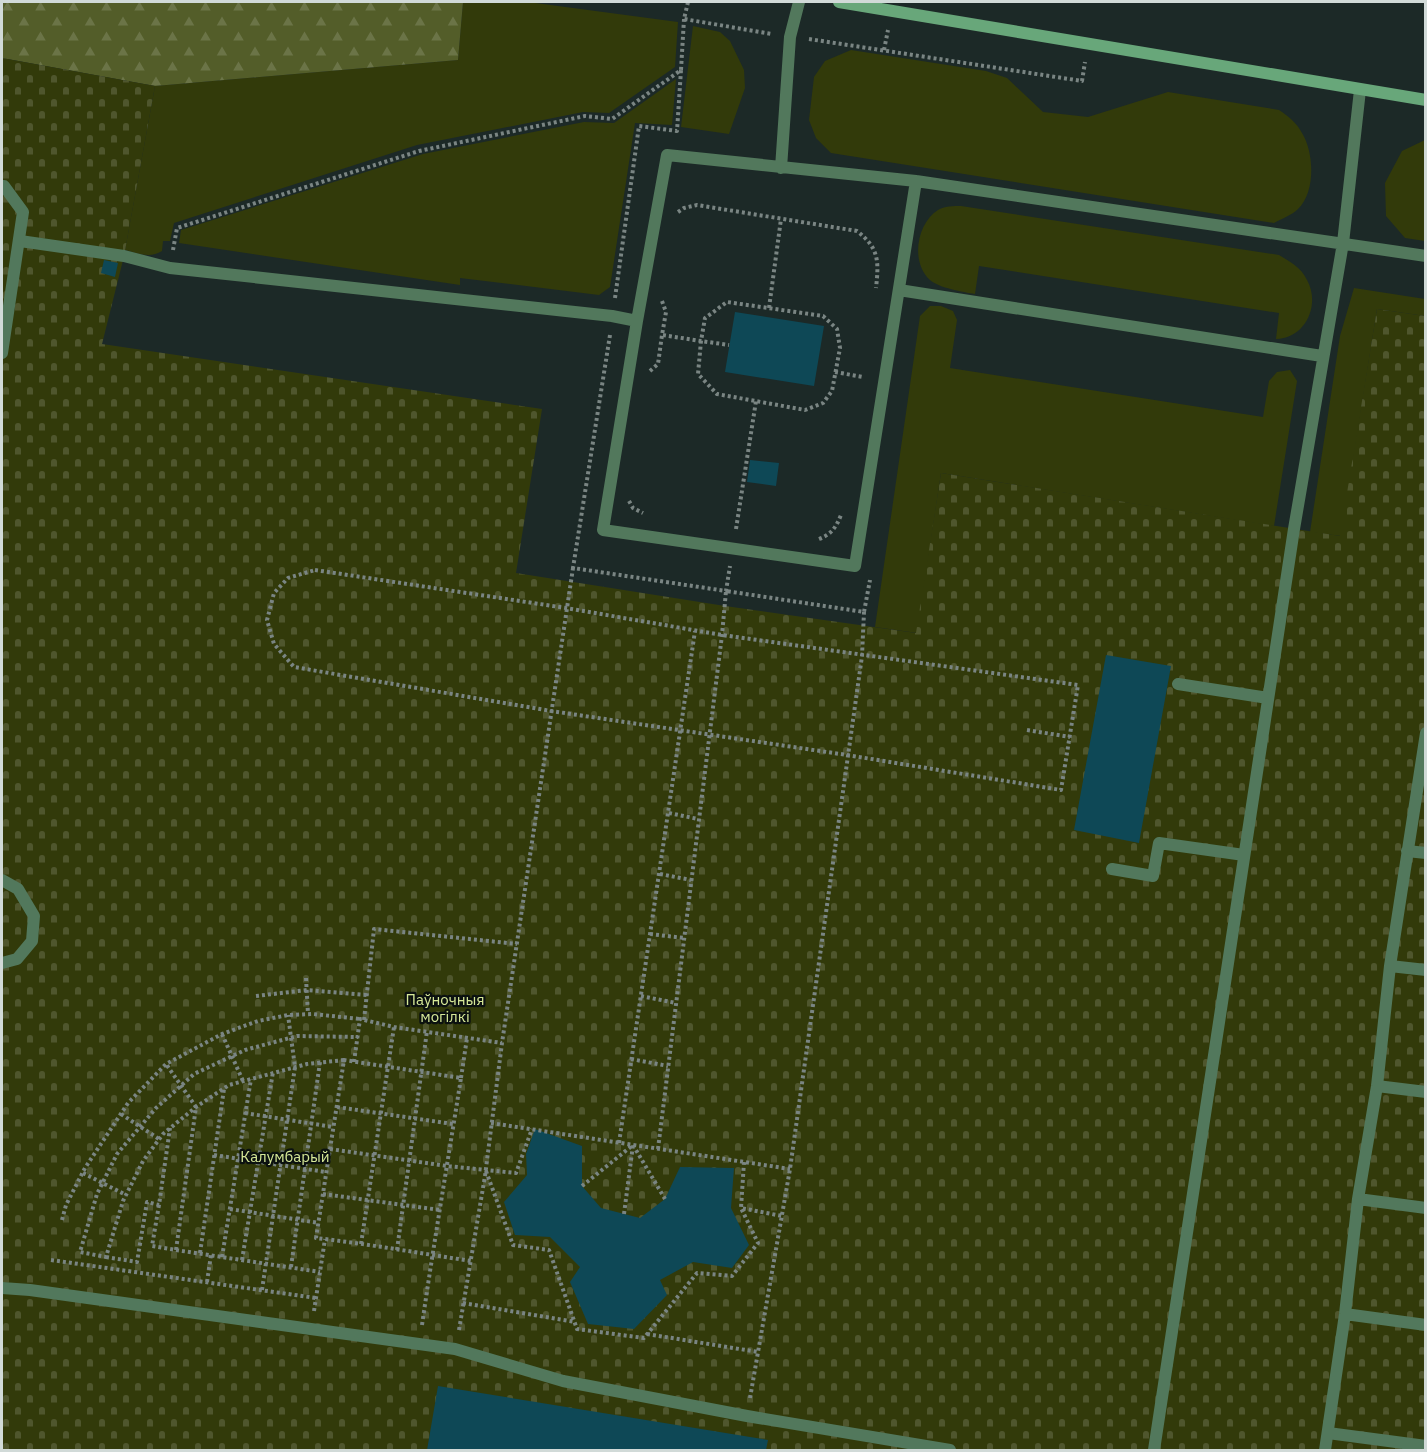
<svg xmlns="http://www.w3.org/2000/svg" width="1427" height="1452" font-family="'IBM Plex Sans',sans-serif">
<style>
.green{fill:#323a0a}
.forest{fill:url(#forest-firs)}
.cemetery{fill:url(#cemetery-stones)}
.building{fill:#0e4856}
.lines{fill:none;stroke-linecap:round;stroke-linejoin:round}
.path{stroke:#7a8583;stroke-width:4;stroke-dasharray:3 3;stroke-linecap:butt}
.lane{stroke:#52785c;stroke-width:12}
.secondary{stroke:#68a77a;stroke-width:12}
.labels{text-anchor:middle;stroke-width:4.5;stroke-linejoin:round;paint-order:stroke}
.park-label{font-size:15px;fill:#d7e998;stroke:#0b1110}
</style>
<defs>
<pattern id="forest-firs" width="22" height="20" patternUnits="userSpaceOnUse" patternTransform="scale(1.5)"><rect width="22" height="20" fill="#535d29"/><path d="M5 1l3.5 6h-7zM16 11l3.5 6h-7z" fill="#6b7447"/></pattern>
<pattern id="cemetery-stones" width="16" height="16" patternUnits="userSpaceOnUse" patternTransform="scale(1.5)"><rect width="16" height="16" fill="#323a0a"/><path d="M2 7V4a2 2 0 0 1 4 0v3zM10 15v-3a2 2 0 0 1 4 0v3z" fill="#4f562d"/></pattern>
</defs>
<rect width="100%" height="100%" fill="#1c2927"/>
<path class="green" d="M463,2H528L678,22L675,67L609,113L583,112L417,145L174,223L170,241H163L162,251C150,259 137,253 125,250L155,86L458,60Z
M693,26L720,32L730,41L744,70L745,88L729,134L681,127Z
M851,50L986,71L1007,78L1043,112L1088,117L1168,92L1279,110C1288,116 1297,123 1302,133C1314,152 1316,192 1298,209C1292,215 1281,219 1274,223L831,153L816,138L809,120L814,77L825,61Z
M676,79L672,125L635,123L610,287L599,295L460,278V285L179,243L181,230L423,154L584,122L614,123Z
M1425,140V241L1405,238L1386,216L1385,183L1402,151Z
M961,206L1279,255C1290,262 1301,267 1307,280C1321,305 1305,339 1276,339L1279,313L979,266L975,294C963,292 939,288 930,280C910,262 917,223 938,210C944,206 954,206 961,206Z
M1354,288L1425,299V316L1377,309L1341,536L1310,532L1340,336Z
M930,306H941L953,311L957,320L950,368L1263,417L1269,381L1277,372L1290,370L1297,381L1274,526L941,473L917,633L875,627L920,316Z"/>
<path class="forest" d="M2,2H463L458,60L155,86L2,58Z"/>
<path class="cemetery" d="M2,58L155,86L124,256L102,344L542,409L516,573L725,606L916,633L941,473L1340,536L1377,309L1425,316V1450H2Z"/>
<path class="building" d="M104,260L118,263L115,277L101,273Z
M735,312L824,326L814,386L725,372Z
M750,460L779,463L776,486L747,482Z
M1106,655L1171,666L1139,843L1074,830Z
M535,1129L582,1146V1186L601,1208L640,1218L665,1199L680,1167L734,1168L731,1208L749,1245L732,1268L693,1262L660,1280L667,1295L634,1329L588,1324L570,1282L580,1267L550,1237L515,1235L504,1202L527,1175L526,1154Z
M438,1386L768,1440L766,1450H427Z"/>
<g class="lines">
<path class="path" d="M688,2L684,19L772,34
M809,39L1082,81L1085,62
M884,50L888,30
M678,212L684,208L697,205L857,231C879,248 879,261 876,288
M173,250L177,228L419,151L585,116L612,119L681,70L684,19
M615,298L639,126L677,131L681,70
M662,301L666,312L662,335L701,341L705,318L727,302L823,316L837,329L840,348L832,391L823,403L805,410L717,394L698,374L701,341L729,345
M769,308L781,219
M610,335L573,568L726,591L730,566
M650,371L658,364L662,335
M835,372L863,377
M629,501L633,508L643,513
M736,529L756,401
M819,539C832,534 836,527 841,515
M315,570L566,608L722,635L1078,685L1061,790L847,755L551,711L294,667L274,644L267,620L274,593L288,578Z
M1027,730L1070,737
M669,813L698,819
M660,874L691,880
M650,934L684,938
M306,978L308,1014
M256,996L307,990L367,995
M641,996L676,1003
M364,1020L374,929L517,944
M222,1034L243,1081
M631,1059L668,1066
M344,1060L307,1064L229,1085L196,1107L163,1134L143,1161L123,1201L106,1257L80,1252L97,1194L117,1154L156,1108L194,1074L245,1050L297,1036L358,1037
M354,1062L360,1019L394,1027L502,1043
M461,1078L467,1038
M337,1107L453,1124
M245,1113L333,1127
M121,1114L159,1139
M491,1123L790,1169
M619,1143L695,631
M633,1145L665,1199
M330,1149L447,1166L516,1173L532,1129
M658,1149L722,635L726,591L864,612L870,580
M214,1155L326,1172
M744,1162L741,1208L782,1216
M486,1171L513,1245L549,1250L577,1329L644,1338L697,1273L732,1276L758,1243L741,1208
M83,1173L126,1195
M582,1186L633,1145L624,1214
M323,1194L440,1210
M159,1205L152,1246L176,1250L196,1107L166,1064
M230,1209L319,1223
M62,1220L66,1205L85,1168L128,1103L166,1064L222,1034L258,1021L288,1015L313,1014L360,1019
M361,1244L394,1027
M176,1250L320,1272
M397,1250L427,1031
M200,1253L224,1089
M106,1257L137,1262L147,1202L159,1205L170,1128
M222,1257L251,1079
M51,1260L316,1298
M242,1260L273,1072
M291,1267L320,1062
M207,1282L211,1255
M262,1290L295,1067L288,1015
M463,1303L575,1322
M314,1311L325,1239
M422,1325C434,1242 448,1160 461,1078L344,1060L316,1238C368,1244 419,1253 471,1261
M459,1330L485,1176L502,1043L573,568
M647,1334L758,1352
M750,1398L790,1169L862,656L864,612"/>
<path class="lane" d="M781,168L790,37L799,2
M916,181L855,566L603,530L637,321L667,155L916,181L1426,256
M2,186H4L23,212L2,353
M20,241L124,256L170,268L612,316L637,321
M899,290L1322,356
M1178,684L1268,698
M1407,851L1426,853
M1112,869L1153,876L1159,843L1244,855
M2,880L18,889L34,916L32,941L17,959L2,963
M1390,966L1426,970
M1377,1086L1426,1092
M1358,1199L1426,1208
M2,1288L30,1290L455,1349L563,1381L747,1416L950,1450
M1345,1314L1426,1325
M1328,1433L1426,1446
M1154,1450L1294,529L1343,243L1360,90
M1325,1450L1345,1314L1358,1199L1377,1086L1390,966L1426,733"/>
<path class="secondary" d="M839,2L1426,100"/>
</g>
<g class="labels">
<g class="park-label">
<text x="445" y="1005">Паўночныя<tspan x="445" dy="17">могілкі</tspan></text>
<text x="285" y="1162">Калумбарый</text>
</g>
</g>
<rect width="1427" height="1452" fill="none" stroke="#d1dad8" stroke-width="6"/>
</svg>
